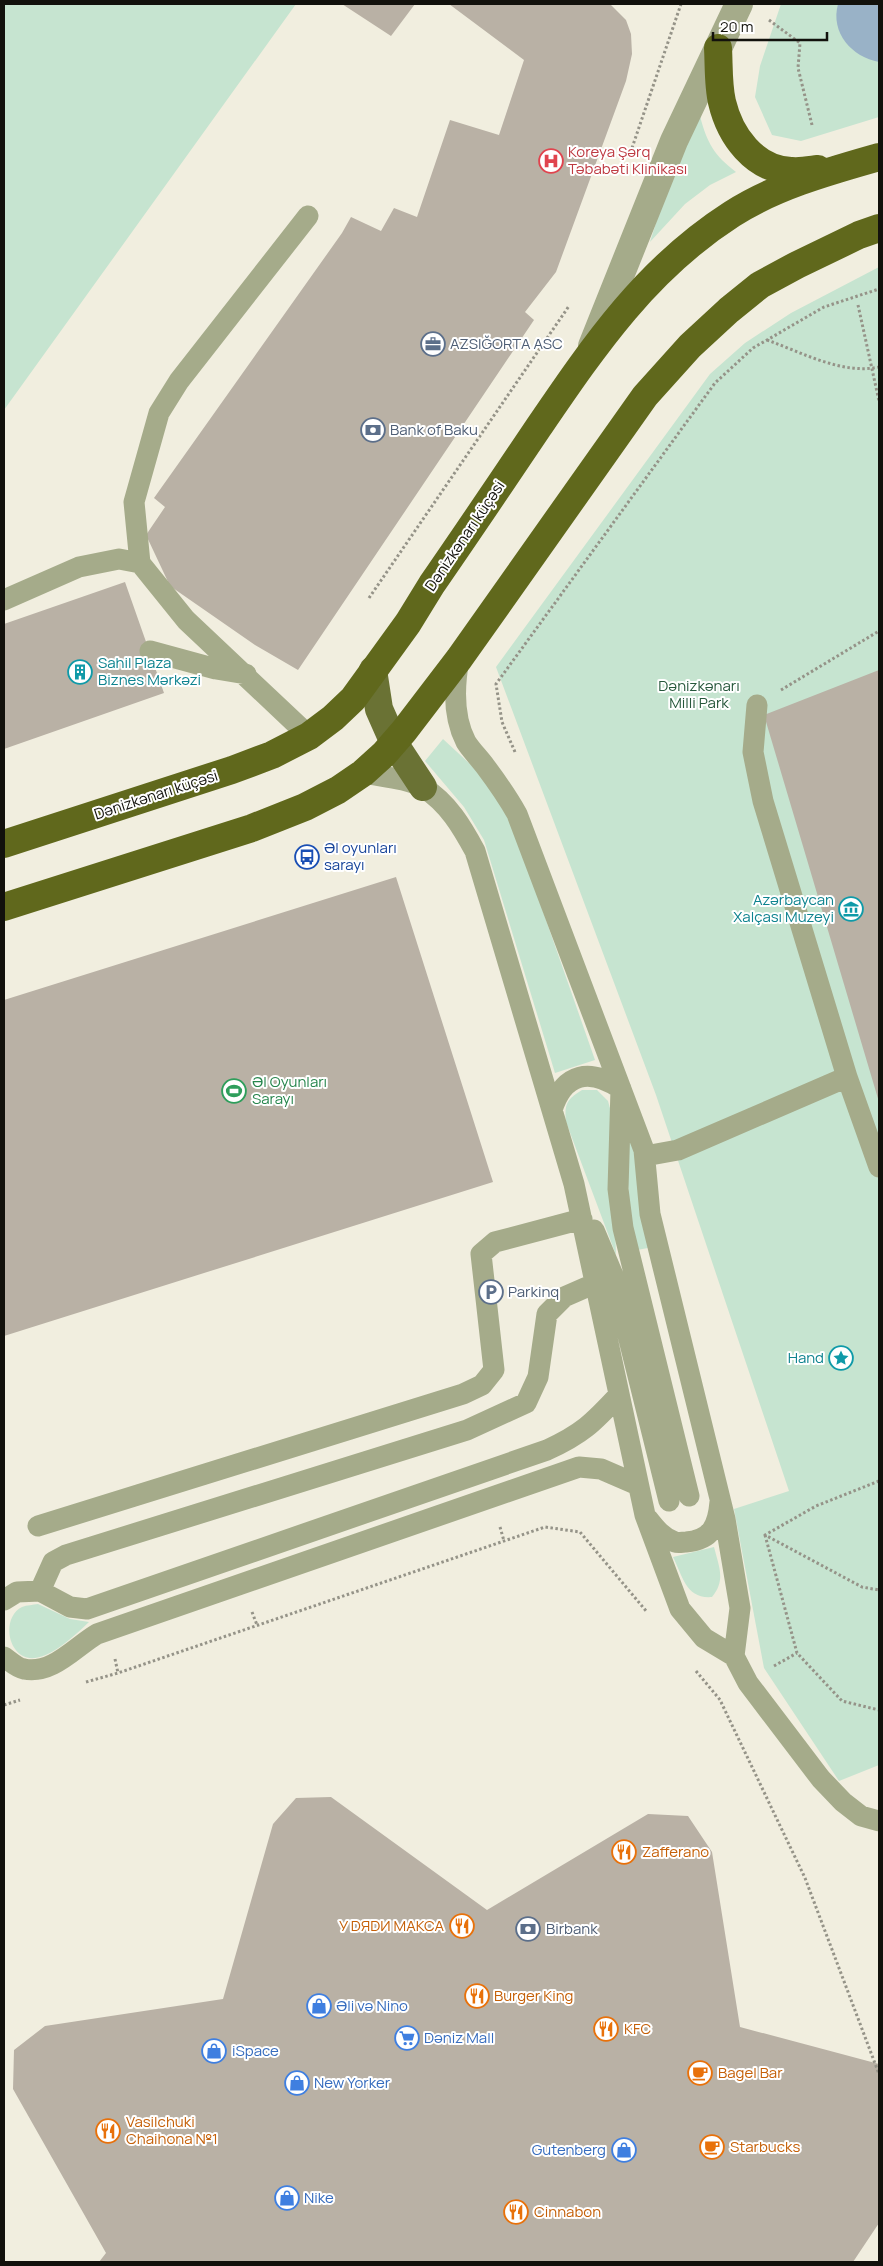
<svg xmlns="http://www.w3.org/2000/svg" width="883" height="2266" font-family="Manrope,sans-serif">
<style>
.green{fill:#c6e4d0}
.water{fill:#99b2c7}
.building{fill:#b9b1a5}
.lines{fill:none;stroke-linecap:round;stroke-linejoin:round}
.path{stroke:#959388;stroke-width:3;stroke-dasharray:2.5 2.5;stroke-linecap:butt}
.service{stroke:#a5ab8a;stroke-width:21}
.minor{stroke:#a5ab8a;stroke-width:28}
.primary{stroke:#6a7234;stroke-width:28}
.trunk{stroke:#60681c;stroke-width:28}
.labels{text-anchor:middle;stroke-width:4;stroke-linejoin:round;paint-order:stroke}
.health-label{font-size:15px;fill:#be3a42;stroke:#fff;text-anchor:start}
.service-label{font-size:15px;fill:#4e5e75;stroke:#fff;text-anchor:start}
.street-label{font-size:15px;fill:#12110c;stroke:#fff}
.culture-label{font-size:15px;fill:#0d838f;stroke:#fff;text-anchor:end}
.park-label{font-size:15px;fill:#26573b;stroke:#fff}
.transit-label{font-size:15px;fill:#164399;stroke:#fff;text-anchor:start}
.leisure-label{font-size:15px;fill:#27864d;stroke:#fff;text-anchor:start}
.food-label{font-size:15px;fill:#c56008;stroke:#fff;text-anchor:start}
.shop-label{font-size:15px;fill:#366cbe;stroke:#fff;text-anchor:start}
</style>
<rect width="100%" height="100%" fill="#f1eedf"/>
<path class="green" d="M4,4H296L4,410Z
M781,4H879V117L801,141L772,135L755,97L760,66Z
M700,116C707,143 714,155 736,172L710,185L685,204L650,242L671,175Z
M879,267V1765L839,1781L764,1668L734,1509L789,1491L656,1095L496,667L710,374L745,343L791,313Z
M443,739L483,776L505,810L525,860L595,1060L555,1073L484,840L464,807L425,761Z
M582,1090H597L608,1101L611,1112L616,1255L566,1122C564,1104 567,1099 582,1090Z
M628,1128L636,1157L648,1248L637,1250C628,1208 626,1172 628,1128Z
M714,1547C719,1567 726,1580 712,1597C686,1599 683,1577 673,1557Z
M38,1604L70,1619L89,1622C75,1635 55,1655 35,1658C8,1661 0,1618 22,1607C27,1605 33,1605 38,1604Z"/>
<path class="water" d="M838,4H879V62C852,57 830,33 838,4Z"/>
<path class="building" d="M342,4H415L391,36Z
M449,4H610L626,20L631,34L632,54L626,81L556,272L525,312L534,320L298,670L255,645L170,586L146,535L165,507L154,498L342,233L351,217L381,231L394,208L417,217L450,120L499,135L524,60Z
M125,582L164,693L4,749V624Z
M879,670V1102L764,715Z
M396,877L493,1182L4,1336V1000Z
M331,1797L487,1910L648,1814L688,1816L712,1852L740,2027L879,2064V2223L853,2262H99L106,2253L13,2089L14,2050L45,2026L223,1999L273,1824L296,1798Z"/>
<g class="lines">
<path class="path" d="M769,20L800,43L798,68L812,125
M632,148L681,4
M858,305L879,401
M767,340C801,352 842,375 879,367
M369,598L569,306
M781,690L879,631
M515,752L502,722L496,684L715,383L753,348L767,340L824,307L879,289
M879,1481L816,1506L765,1535L862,1587L879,1590
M500,1527L504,1541
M765,1535L797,1653L842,1701L879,1710
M252,1612L257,1625
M115,1659L118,1673
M774,1666L797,1653
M696,1671L721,1701
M86,1682L118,1673L545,1527L580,1532L647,1612
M721,1702L805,1878L879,2074
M4,1705L20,1700"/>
<path class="service" d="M140,563L134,502L159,413L179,381L308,216
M4,600L79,567L119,559L140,563L186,620L309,736
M150,651L216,669L246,674
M459,659C454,686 453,717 466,742C471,750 479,758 485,766C497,782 507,796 517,814L644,1150L650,1214L725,1519L740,1608L734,1656
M757,705L753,752L763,801L847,1077
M363,773C382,777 407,778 424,788C448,803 462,827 475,851L574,1184L645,1515L680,1609L704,1638L734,1656L748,1683L821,1779L843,1802L861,1816L879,1821
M552,1110C564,1072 590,1068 621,1089L618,1189L623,1228L689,1496
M645,1156L678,1150L847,1077L879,1167
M594,1230L613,1275L669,1501
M648,1519C655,1528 663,1538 675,1542C678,1543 683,1542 686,1542C712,1540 718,1525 720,1502
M38,1526L463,1394L482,1385L494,1370L481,1254L495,1242L582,1219
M40,1591L53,1562L66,1555L467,1430L526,1403L538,1377L547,1314L564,1297L596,1283
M4,1600L17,1592L40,1591L70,1607L87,1609L547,1450C582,1434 593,1423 619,1395
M4,1657C10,1661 17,1668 24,1669C52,1675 75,1647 97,1634L579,1467L601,1469L638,1485"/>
<path class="minor" d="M592,346L674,141L739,4"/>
<path class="primary" d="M373,670L379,709L394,743L423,787"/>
<path class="trunk" d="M718,48C719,65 718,85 722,102C730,136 754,169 791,171C800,172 810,170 818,169
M4,844L232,770L272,755L309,736L333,718L353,699L408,623L432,584C468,532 503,480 538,428C594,346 646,269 732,214C775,186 830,171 879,157
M4,907L252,828L305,807L338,790L363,773L384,754L404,731L459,659L645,396L690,346L729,310L760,285L797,265L859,235L879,228"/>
</g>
<defs>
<g id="hospital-ring" transform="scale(1.25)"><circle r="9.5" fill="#fff" stroke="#e0444e" stroke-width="1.5"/><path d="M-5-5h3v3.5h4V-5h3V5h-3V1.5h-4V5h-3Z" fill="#e0444e"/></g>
<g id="office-ring" transform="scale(1.25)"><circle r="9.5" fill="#fff" stroke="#5c6f8a" stroke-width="1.5"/><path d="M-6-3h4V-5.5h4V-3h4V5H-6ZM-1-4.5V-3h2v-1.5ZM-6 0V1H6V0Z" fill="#5c6f8a"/></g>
<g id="bank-ring" transform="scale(1.25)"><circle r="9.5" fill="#fff" stroke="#5c6f8a" stroke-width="1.5"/><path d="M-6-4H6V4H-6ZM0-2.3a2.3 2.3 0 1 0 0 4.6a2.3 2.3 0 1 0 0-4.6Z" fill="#5c6f8a"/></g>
<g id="building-ring" transform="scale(1.25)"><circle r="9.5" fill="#fff" stroke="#0f9aa8" stroke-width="1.5"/><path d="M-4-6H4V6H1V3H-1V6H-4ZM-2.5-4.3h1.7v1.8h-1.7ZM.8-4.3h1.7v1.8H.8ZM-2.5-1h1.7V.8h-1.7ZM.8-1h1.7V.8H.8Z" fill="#0f9aa8"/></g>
<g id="bus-ring" transform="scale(1.25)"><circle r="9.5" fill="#fff" stroke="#1a4fb4" stroke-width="1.5"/><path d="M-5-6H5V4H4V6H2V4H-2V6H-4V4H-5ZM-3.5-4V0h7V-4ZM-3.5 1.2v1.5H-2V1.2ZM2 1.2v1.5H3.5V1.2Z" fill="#1a4fb4"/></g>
<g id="museum-ring" transform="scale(1.25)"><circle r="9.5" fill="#fff" stroke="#0f9aa8" stroke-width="1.5"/><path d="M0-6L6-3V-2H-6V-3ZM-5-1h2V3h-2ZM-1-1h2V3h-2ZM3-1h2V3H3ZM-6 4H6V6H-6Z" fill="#0f9aa8"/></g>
<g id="stadium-ring" transform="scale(1.25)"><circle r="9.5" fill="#fff" stroke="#2e9e5b" stroke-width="1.5"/><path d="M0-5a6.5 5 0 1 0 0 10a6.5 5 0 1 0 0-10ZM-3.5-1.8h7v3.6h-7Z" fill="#2e9e5b"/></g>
<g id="parking-ring" transform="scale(1.25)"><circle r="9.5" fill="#fff" stroke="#5c6f8a" stroke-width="1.5"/><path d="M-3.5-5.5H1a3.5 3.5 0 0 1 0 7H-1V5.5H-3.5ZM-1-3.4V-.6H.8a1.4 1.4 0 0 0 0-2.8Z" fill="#5c6f8a"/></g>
<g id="sight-ring" transform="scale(1.25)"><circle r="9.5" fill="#fff" stroke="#0f9aa8" stroke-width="1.5"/><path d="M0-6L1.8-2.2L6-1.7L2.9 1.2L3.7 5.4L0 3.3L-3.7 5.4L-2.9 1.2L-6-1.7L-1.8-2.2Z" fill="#0f9aa8"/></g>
<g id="restaurant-ring" transform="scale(1.25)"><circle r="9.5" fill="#fff" stroke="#e8710a" stroke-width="1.5"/><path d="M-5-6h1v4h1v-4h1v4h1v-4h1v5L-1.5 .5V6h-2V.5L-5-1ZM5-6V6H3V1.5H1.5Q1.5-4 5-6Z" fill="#e8710a"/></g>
<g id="shop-ring" transform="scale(1.25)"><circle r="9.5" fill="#fff" stroke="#3f7fe0" stroke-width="1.5"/><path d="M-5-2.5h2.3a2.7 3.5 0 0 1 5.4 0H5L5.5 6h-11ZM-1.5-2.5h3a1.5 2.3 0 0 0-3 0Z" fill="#3f7fe0"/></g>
<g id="supermarket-ring" transform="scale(1.25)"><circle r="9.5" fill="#fff" stroke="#3f7fe0" stroke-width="1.5"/><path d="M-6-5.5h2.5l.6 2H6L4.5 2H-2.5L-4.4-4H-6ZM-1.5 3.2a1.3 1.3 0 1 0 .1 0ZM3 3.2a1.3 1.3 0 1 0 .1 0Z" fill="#3f7fe0"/></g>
<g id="cafe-ring" transform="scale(1.25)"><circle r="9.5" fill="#fff" stroke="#e8710a" stroke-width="1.5"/><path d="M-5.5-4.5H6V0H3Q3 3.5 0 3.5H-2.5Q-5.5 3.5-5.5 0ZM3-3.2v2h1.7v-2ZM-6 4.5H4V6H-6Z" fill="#e8710a"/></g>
</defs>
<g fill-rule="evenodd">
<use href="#hospital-ring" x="551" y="161"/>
<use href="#office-ring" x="433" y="344"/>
<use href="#bank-ring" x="373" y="430"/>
<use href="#building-ring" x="80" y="672"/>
<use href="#bus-ring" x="307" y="857"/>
<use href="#museum-ring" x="851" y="909"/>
<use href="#stadium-ring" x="234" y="1091"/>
<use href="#parking-ring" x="491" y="1292"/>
<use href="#sight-ring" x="841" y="1358"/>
<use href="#restaurant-ring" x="624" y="1852"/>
<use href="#restaurant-ring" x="462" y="1926"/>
<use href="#bank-ring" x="528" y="1929"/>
<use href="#restaurant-ring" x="477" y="1996"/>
<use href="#shop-ring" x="319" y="2006"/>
<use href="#restaurant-ring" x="606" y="2029"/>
<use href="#supermarket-ring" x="407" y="2038"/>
<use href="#shop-ring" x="214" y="2051"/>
<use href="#cafe-ring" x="700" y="2073"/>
<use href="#shop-ring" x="297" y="2083"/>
<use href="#restaurant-ring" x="108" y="2131"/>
<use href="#cafe-ring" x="712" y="2147"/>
<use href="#shop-ring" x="624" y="2150"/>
<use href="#shop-ring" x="287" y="2198"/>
<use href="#restaurant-ring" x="516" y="2212"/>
</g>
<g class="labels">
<g class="health-label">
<text x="568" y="157">Koreya Şərq<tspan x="568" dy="17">Təbabəti Klinikası</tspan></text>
</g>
<g class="service-label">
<text x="450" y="349">AZSIĞORTA ASC</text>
<text x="390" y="435">Bank of Baku</text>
<text x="508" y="1297">Parkinq</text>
<text x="546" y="1934">Birbank</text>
</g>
<g class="street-label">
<text transform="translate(465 536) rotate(-56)" y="5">Dənizkənarı küçəsi</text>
<text transform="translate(156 795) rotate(-18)" y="5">Dənizkənarı küçəsi</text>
</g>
<g class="culture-label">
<text x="98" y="668" text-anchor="start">Sahil Plaza<tspan x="98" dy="17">Biznes Mərkəzi</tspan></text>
<text x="834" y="905">Azərbaycan<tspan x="834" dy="17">Xalçası Muzeyi</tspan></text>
<text x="824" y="1363">Hand</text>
</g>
<g class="park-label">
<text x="699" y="691">Dənizkənarı<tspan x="699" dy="17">Milli Park</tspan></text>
</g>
<g class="transit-label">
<text x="324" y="853">Əl oyunları<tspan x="324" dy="17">sarayı</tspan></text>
</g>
<g class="leisure-label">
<text x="252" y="1087">Əl Oyunları<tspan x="252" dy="17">Sarayı</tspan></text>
</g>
<g class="food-label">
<text x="642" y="1857">Zafferano</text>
<text x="444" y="1931" text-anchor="end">У DЯDИ МАКСА</text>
<text x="494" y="2001">Burger King</text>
<text x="624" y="2034">KFC</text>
<text x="718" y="2078">Bagel Bar</text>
<text x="126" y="2127">Vasilchuki<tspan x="126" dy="17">Chaihona №1</tspan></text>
<text x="730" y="2152">Starbucks</text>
<text x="534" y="2217">Cinnabon</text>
</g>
<g class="shop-label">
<text x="336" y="2011">Əli və Nino</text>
<text x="424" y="2043">Dəniz Mall</text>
<text x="232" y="2056">iSpace</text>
<text x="314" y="2088">New Yorker</text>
<text x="606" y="2155" text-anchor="end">Gutenberg</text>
<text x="304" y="2203">Nike</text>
</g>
</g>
<rect width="883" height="2266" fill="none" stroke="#12110c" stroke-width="10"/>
<path d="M713 32v8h114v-8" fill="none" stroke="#12110c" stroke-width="2.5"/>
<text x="720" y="32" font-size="15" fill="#12110c" stroke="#ffffff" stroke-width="4" paint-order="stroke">20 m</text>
</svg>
